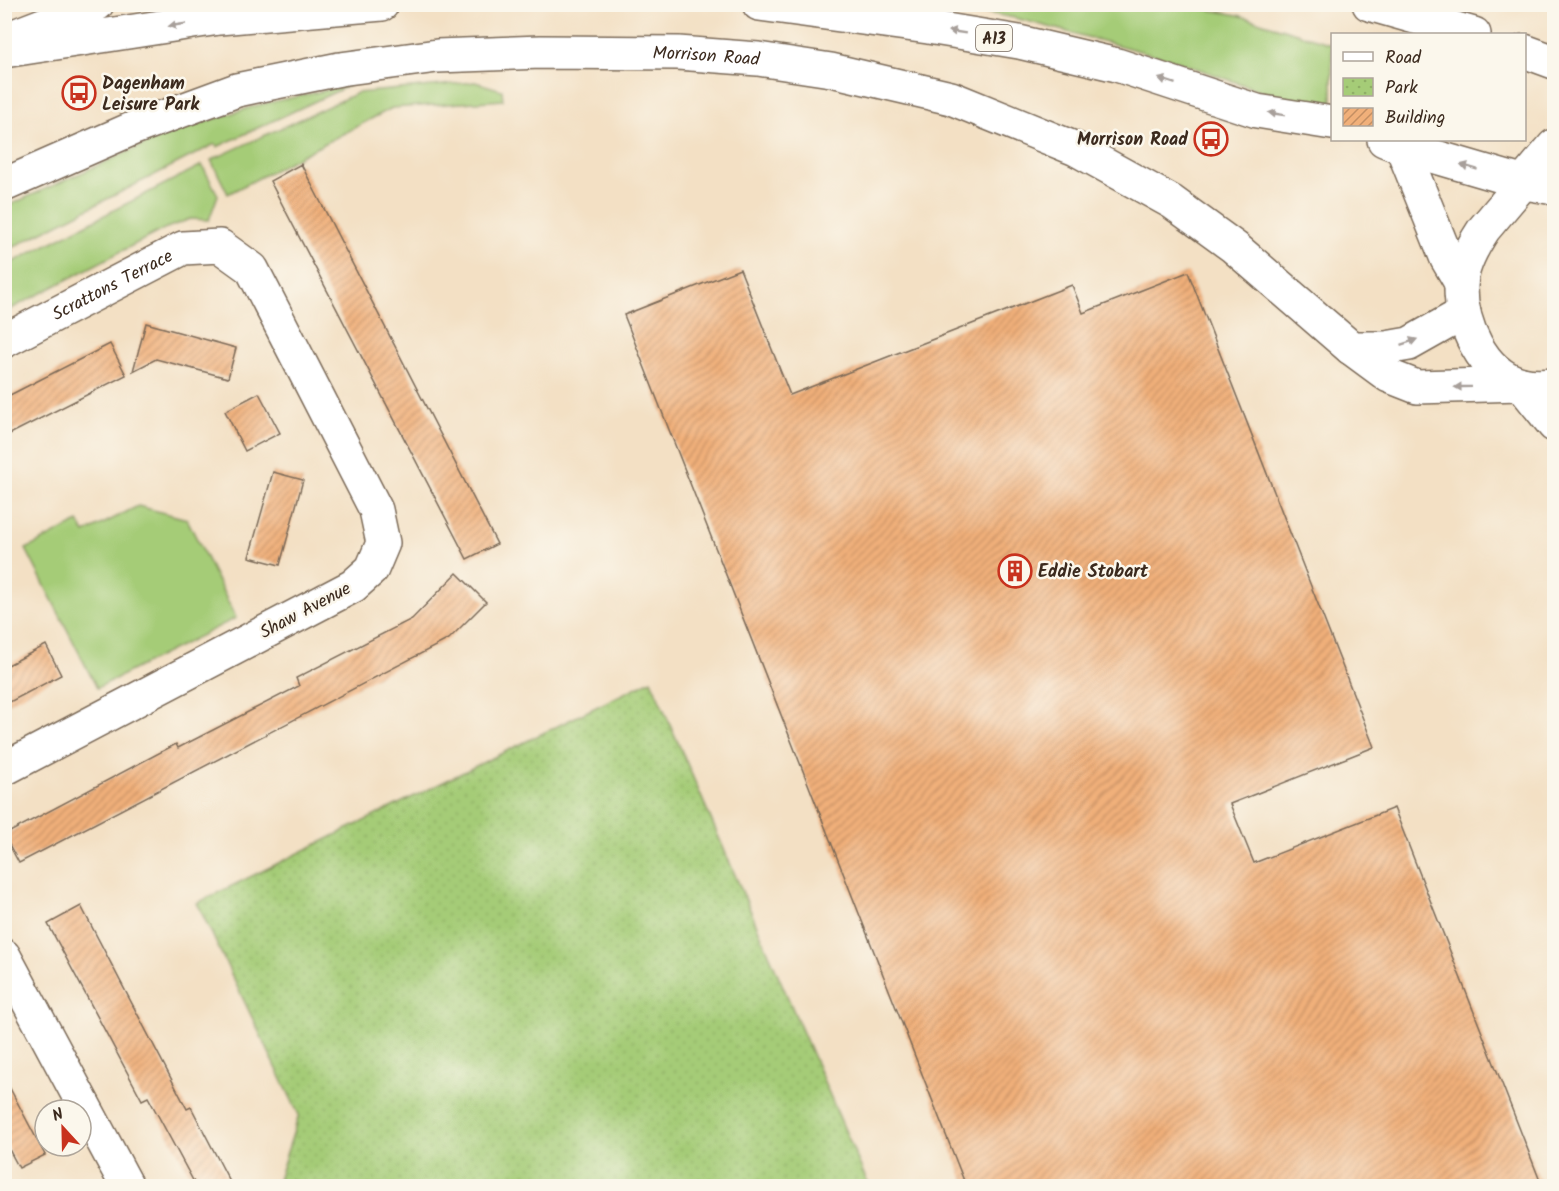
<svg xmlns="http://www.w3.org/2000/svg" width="1559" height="1191" font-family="Kalam,sans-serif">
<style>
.grass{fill:#a5cc77;stroke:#707b4a;stroke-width:1.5}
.park{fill:url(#park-dots);stroke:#707b4a;stroke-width:1.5}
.building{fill:url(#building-hatch)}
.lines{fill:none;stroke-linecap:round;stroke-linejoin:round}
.minor-casing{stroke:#7b6a58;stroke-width:36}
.tertiary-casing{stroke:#7b6a58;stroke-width:36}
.primary-casing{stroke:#7b6a58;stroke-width:36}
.trunk-casing{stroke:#7b6a58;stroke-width:36}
.minor{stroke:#fff;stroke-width:33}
.tertiary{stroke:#fff;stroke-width:33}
.primary{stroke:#fff;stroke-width:33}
.trunk{stroke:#fff;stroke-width:33}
.oneway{fill:#a79f9a}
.labels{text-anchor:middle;stroke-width:5;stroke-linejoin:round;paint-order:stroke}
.shield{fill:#fbf7ec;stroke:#75685c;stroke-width:1.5}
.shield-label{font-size:16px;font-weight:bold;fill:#3b2a1e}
.street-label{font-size:18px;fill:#3b2a1e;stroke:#fbf7ec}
.poi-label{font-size:18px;font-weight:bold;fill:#3b2a1e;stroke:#fbf7ec;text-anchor:start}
</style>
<defs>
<pattern id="park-dots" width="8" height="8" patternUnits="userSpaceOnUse" patternTransform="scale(1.5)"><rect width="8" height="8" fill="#a5cc77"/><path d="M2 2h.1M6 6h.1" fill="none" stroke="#8faf66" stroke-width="1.8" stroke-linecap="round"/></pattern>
<pattern id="building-hatch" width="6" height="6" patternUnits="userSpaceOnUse" patternTransform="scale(1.5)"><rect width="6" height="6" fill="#f1b07a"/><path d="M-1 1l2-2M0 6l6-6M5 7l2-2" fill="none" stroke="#c48f63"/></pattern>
</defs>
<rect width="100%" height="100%" fill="#fbf7ec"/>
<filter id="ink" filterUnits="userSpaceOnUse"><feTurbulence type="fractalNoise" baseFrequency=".0167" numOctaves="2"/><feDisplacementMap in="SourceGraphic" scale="12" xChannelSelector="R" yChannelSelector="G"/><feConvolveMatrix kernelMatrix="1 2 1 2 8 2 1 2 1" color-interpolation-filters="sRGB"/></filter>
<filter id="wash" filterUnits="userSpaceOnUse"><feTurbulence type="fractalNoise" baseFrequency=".008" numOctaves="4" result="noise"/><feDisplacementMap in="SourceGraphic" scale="24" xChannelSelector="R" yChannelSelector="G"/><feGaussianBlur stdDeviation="1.35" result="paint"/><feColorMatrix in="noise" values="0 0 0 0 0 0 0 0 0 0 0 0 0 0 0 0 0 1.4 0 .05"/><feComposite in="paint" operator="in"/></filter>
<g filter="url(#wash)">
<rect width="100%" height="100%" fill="#f3e0c4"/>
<path class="grass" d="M1178,4L1238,15L1332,44V116L1170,59L1015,18L944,5Z
M475,82L502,90L503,100L392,108L228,194L211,160L357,93Z
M350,85L217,147L215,144L5,251V207L170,133L258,105Z
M202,165L218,195L209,220L190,219L164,229L5,312V266Z
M138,506L187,519L236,618L97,688L26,549L78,522L85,533Z"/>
<path class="park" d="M651,680L869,1186H276L299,1115L197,903Z"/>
<g id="blocks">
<path class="building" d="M301,164L497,544L467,559L270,181Z
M740,269L790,395L1072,285L1083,313L1188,272L1374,747L1230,804L1254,863L1394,808L1542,1186H966L624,315Z
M146,323L236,348L228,378L156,359L133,371Z
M110,344L126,375L4,437V398Z
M259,393L280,433L245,451L225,411Z
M273,472L303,480L280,565L249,557Z
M457,573L486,602L449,639L19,863L4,835L176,744L178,748L299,686L296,678L412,619Z
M46,645L61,675L4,705V667Z
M81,906L187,1109L191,1107L232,1186H196L148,1097L142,1100L48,924Z
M4,1077L45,1155L19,1168L4,1140Z"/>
</g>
</g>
<g filter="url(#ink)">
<use href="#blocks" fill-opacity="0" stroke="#7b6a58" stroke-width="1.5"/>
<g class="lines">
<g class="minor-casing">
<g id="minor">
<path id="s1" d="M4,185L134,128L237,90L340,69L437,56L541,52L678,53L758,59L831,70L951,98L1076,149L1172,202L1234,247L1351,348L1389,376L1417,387L1521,384"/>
<path id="s2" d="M4,341L183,248L220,246L252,269L376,510L383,543L372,569L353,586L4,769"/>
<path d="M1351,348H1386L1409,344L1464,313"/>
<path d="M4,956L127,1186"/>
</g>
</g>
<g class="tertiary-casing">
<path id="tertiary" d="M1521,384L1554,425"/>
</g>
<g class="primary-casing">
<path id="primary" d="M1554,146L1484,229C1474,244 1462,266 1461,284C1460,323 1482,374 1522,384C1533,387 1544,386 1554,385"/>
</g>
<g class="trunk-casing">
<path id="trunk" d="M759,4L928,27L1019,42L1117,65L1257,111L1332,123
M1369,4L1474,34
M14,36L97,4
M4,51L219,18L382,4
M1524,51L1554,62
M1384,140L1402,147L1525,183L1554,188
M1402,147L1447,259L1461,283"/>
</g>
<use href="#minor" class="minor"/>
<use href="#tertiary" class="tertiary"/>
<use href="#primary" class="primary"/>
<use href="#trunk" class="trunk"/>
</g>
<defs><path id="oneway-solid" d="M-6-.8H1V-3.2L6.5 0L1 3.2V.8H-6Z" transform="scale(1.5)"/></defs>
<g class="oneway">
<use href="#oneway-solid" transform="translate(177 25) rotate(171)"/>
<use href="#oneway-solid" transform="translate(957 32) rotate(-171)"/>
<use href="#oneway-solid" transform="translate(1167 81) rotate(-162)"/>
<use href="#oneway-solid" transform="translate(1277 114) rotate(-171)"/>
<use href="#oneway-solid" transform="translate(1469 167) rotate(-163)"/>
<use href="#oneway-solid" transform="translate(1409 342) rotate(-19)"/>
<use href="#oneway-solid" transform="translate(1463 387) rotate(179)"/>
</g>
</g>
<defs>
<g id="bus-ring" transform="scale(1.725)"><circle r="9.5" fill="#fbf7ec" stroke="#c8321e" stroke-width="1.5"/><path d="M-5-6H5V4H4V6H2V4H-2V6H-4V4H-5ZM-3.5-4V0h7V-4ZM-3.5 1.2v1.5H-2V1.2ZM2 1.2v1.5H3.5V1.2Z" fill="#c8321e"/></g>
<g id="building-ring" transform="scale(1.725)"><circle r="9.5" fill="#fbf7ec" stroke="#c8321e" stroke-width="1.5"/><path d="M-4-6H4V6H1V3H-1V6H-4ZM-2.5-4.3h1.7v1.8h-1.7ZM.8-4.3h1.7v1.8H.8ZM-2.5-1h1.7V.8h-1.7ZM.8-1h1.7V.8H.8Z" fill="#c8321e"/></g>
</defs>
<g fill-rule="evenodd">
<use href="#bus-ring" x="79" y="93"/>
<use href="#bus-ring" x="1211" y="139"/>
<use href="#building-ring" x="1015" y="571"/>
</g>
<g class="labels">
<rect class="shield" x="976" y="25" width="36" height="26" rx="4.5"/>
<g class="shield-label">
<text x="994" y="44">A13</text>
</g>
<g class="street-label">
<text dy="6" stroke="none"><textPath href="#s1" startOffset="724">Morrison Road</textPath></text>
<text dy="6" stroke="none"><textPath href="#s2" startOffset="122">Scrattons Terrace</textPath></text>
<text transform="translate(305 610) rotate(-28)" y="6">Shaw Avenue</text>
</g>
<g class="poi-label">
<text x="102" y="89">Dagenham<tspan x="102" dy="21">Leisure Park</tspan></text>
<text x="1188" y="145" text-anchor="end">Morrison Road</text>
<text x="1038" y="577">Eddie Stobart</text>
</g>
</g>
<rect width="1559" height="1191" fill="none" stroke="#fbf7ec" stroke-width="24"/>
<rect x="1331" y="33" width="195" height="108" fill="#fbf7ec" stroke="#aea59a" stroke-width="1.5"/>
<rect x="1343" y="52" width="30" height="9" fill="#ffffff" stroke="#aea59a" stroke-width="1.5"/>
<text x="1385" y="63" font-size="18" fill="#3b2a1e">Road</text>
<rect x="1343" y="78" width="30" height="18" fill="url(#park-dots)" stroke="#aea59a" stroke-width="1.5"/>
<text x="1385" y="93" font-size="18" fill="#3b2a1e">Park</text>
<rect x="1343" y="108" width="30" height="18" fill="url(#building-hatch)" stroke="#aea59a" stroke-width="1.5"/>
<text x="1385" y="123" font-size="18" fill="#3b2a1e">Building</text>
<g transform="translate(63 1128) rotate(338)"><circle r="28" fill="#fbf7ec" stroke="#aea59a" stroke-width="1.5"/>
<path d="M0-4.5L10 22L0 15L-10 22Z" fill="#c8321e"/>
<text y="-9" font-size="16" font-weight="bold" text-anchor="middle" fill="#3b2a1e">N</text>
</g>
</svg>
